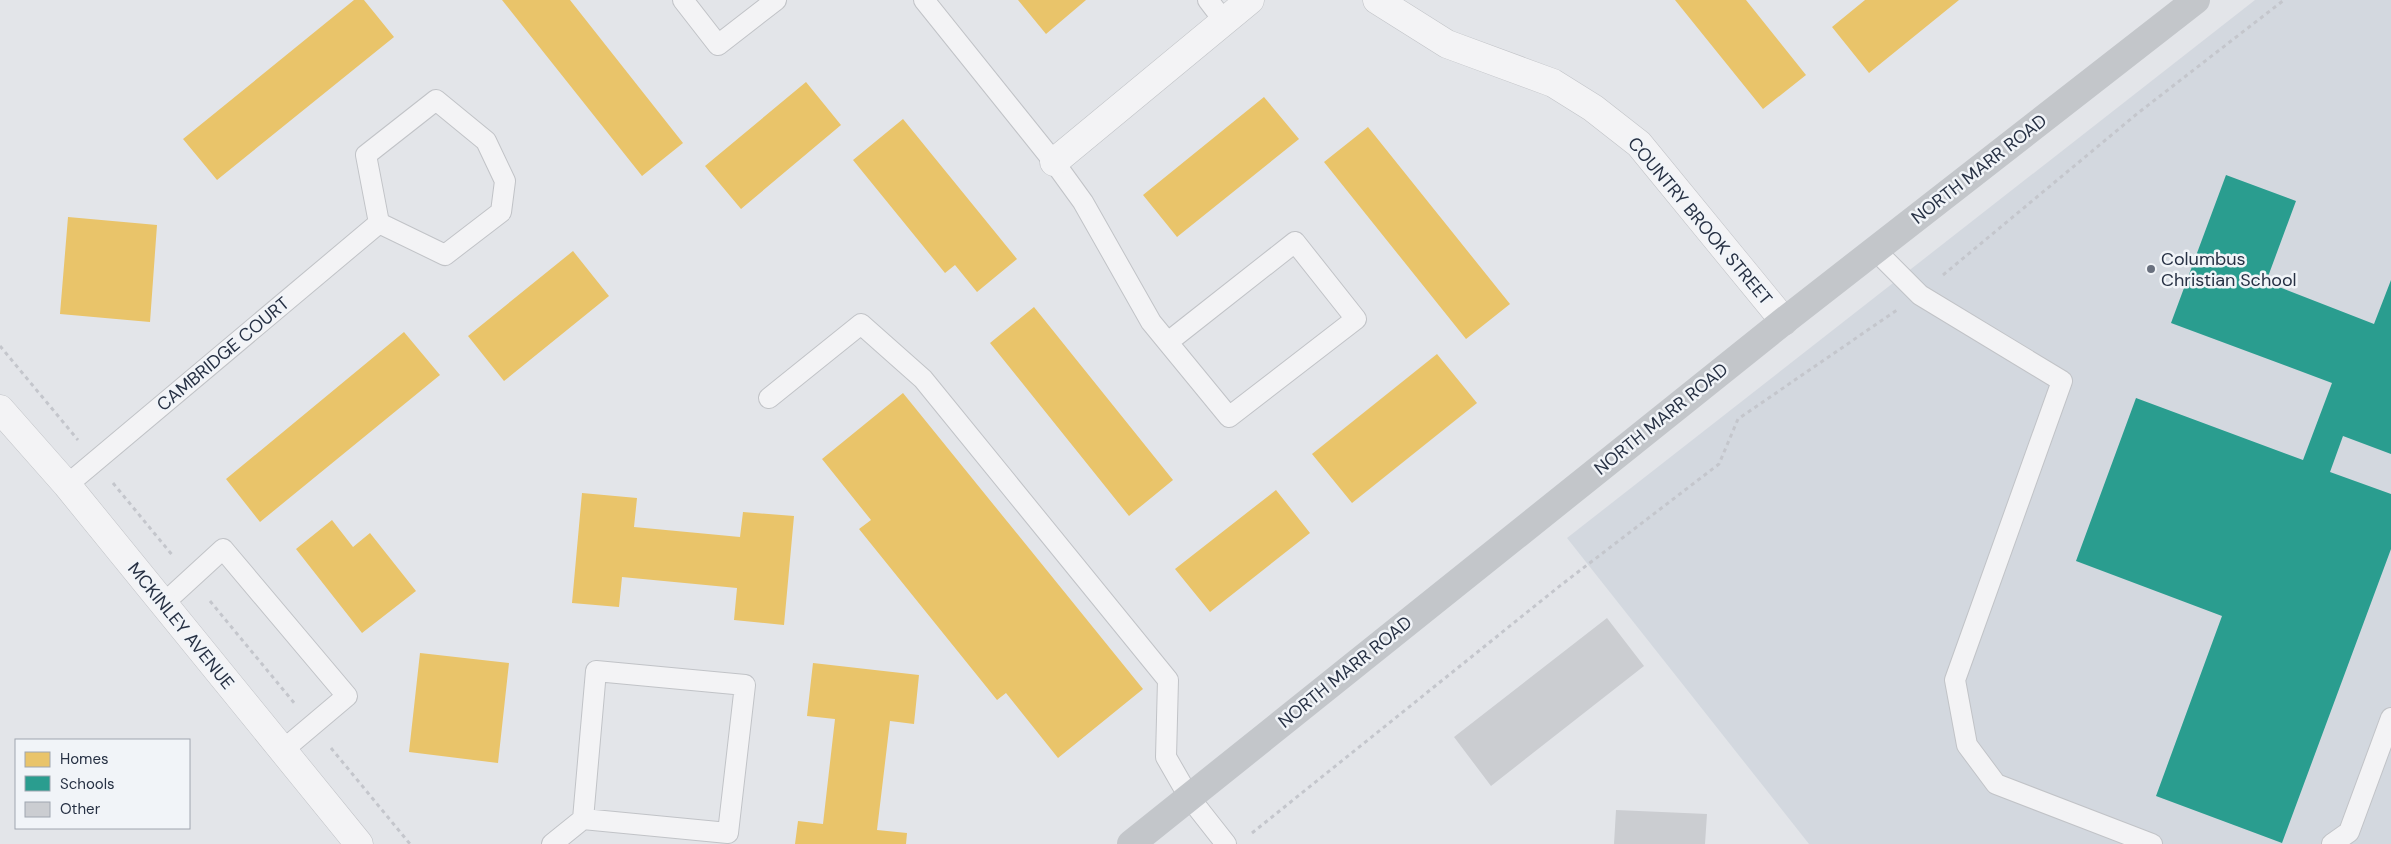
<svg xmlns="http://www.w3.org/2000/svg" width="2391" height="844" font-family="'DM Sans',sans-serif">
<style>
.built{fill:#d3d8df}
.homes{fill:#e9c46a}
.schools{fill:#2a9d8f}
.building{fill:#cbcdd1}
.lines{fill:none;stroke-linecap:round;stroke-linejoin:round}
.lane-casing{stroke:#c1c3c7;stroke-width:22}
.street-casing{stroke:#c1c3c7;stroke-width:29}
.path{stroke:#c4c6cc;stroke-width:3;stroke-dasharray:4 4;stroke-linecap:butt}
.lane{stroke:#f3f3f5;stroke-width:20}
.street{stroke:#f3f3f5;stroke-width:28}
.secondary{stroke:#c3c6ca;stroke-width:28}
.poi-dot{fill:#69707e;stroke:#f1f4f8;stroke-width:2}
.labels{text-anchor:middle;stroke-width:5;stroke-linejoin:round;paint-order:stroke}
.street-label{font-size:18px;fill:#273144;stroke:#f1f4f8}
.poi-label{font-size:18px;fill:#273144;stroke:#f1f4f8;text-anchor:start}
</style>
<rect width="100%" height="100%" fill="#e3e5e9"/>
<path class="built" d="M2255,0H2391V844H1809L1567,538Z"/>
<path class="homes" d="M354,0H364L394,37L217,180L183,139Z
M502,0H570L683,143L642,176Z
M1018,0H1086L1046,34Z
M1675,0H1746L1806,75L1763,109Z
M1865,0H1959L1869,73L1832,27Z
M806,82L841,125L741,209L705,166Z
M1264,97L1299,139L1177,237L1143,195Z
M903,119L1017,259L977,292L955,265L945,273L853,160Z
M1368,127L1510,304L1466,339L1324,162Z
M68,217L157,225L150,322L60,314Z
M573,251L609,296L504,381L468,336Z
M1034,307L1173,480L1129,516L990,343Z
M404,332L440,375L260,522L226,479Z
M1437,354L1477,403L1352,503L1312,454Z
M903,393L1143,689L1058,758L1006,693L997,700L859,529L871,520L822,459Z
M1276,490L1310,533L1210,612L1175,569Z
M582,493L637,498L634,527L740,537L743,512L794,516L784,625L734,620L737,588L622,577L619,607L572,603Z
M332,520L353,547L370,533L416,591L362,633L296,549Z
M420,653L509,663L498,763L409,752Z
M813,663L919,675L914,724L890,721L877,830L907,833L906,844H795L798,821L823,824L835,719L807,716Z"/>
<path class="schools" d="M2226,175L2296,201L2266,282L2374,324L2391,280V454L2343,436L2330,472L2391,494V549L2282,843L2156,796L2222,616L2076,561L2136,398L2303,460L2332,383L2171,323Z"/>
<path class="building" d="M1607,618L1644,666L1491,786L1454,737Z
M1616,810L1707,814L1705,844H1614Z"/>
<g class="lines">
<g class="lane-casing">
<path id="lane" d="M683,0L718,45L776,0
M924,0L1054,162L1083,202L1151,322L1229,417L1356,319L1295,242L1168,342
M1208,0L1224,21
M1875,250L1920,295L2062,381L1955,680L1967,745L1996,784L2152,844
M769,398L861,324L923,379L1168,680L1166,757L1189,797L1226,844
M67,485L379,223L445,255L501,212L505,181L486,141L436,100L366,155L379,223
M163,604L223,549L347,696L283,750
M552,844L583,819L728,833L745,685L596,671L583,819
M2332,844L2349,832L2391,718"/>
</g>
<g class="street-casing">
<path id="street" d="M1377,0L1447,44L1553,83L1593,108L1639,144L1784,321
M1054,162L1250,0
M0,409L67,485L359,844"/>
</g>
<path class="path" d="M1943,275L2138,113L2284,0
M0,346L78,440
M113,483L173,556
M210,601L295,704
M331,748L410,844
M1252,833L1561,585L1719,464L1738,419L1897,310"/>
<use href="#lane" class="lane"/>
<use href="#street" class="street"/>
<path class="secondary" d="M1131,844L1784,321L2196,0"/>
</g>
<circle class="poi-dot" cx="2151" cy="269" r="5"/>
<g class="labels">
<g class="street-label">
<text transform="translate(1979 169) rotate(-38)" y="6">NORTH MARR ROAD</text>
<text transform="translate(1700 221) rotate(50)" y="6">COUNTRY BROOK STREET</text>
<text transform="translate(223 354) rotate(-40)" y="6">CAMBRIDGE COURT</text>
<text transform="translate(1661 419) rotate(-39)" y="6">NORTH MARR ROAD</text>
<text transform="translate(181 626) rotate(51)" y="6">MCKINLEY AVENUE</text>
<text transform="translate(1345 672) rotate(-39)" y="6">NORTH MARR ROAD</text>
</g>
<g class="poi-label">
<text x="2161" y="265">Columbus<tspan x="2161" dy="21">Christian School</tspan></text>
</g>
</g>
<rect x="15" y="739" width="175" height="90" fill="#f1f4f8" stroke="#a0a6b0"/>
<rect x="25" y="752" width="25" height="15" fill="#e9c46a" stroke="#a0a6b0"/>
<text x="60" y="764" font-size="15" fill="#273144">Homes</text>
<rect x="25" y="776" width="25" height="15" fill="#2a9d8f" stroke="#a0a6b0"/>
<text x="60" y="789" font-size="15" fill="#273144">Schools</text>
<rect x="25" y="802" width="25" height="15" fill="#cbcdd1" stroke="#a0a6b0"/>
<text x="60" y="814" font-size="15" fill="#273144">Other</text>
</svg>
